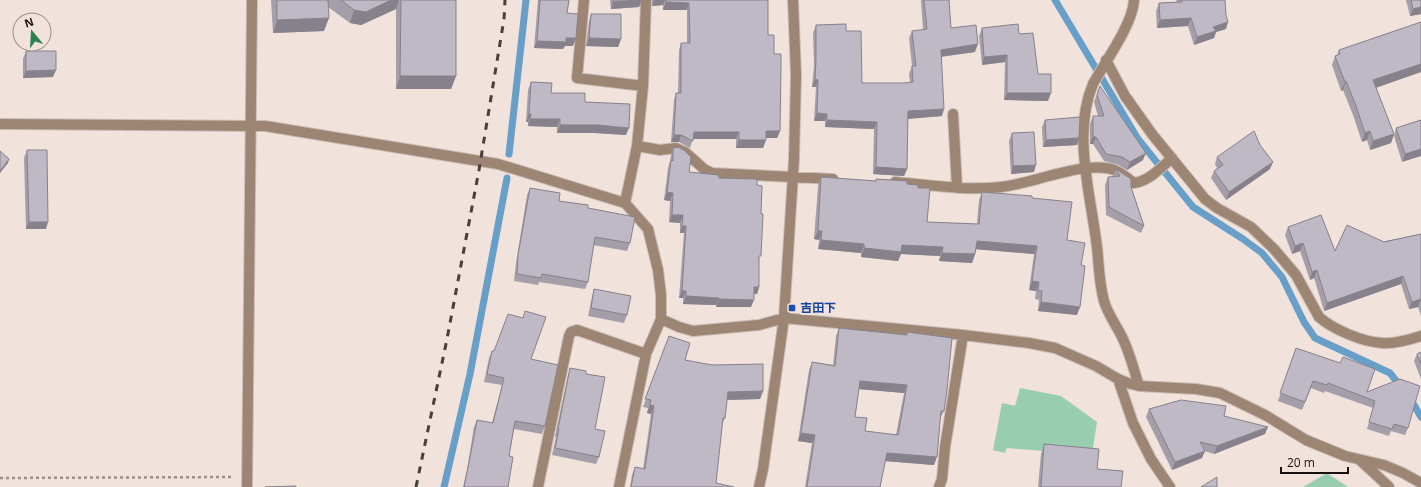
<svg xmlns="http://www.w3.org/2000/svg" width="1421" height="487" font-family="'Open Sans','Noto Sans JP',sans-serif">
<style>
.green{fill:#99cdb2}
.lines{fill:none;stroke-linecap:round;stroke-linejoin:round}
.stream{stroke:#679fc9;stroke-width:7}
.minor-casing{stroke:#cabdb7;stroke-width:12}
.path{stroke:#998f8a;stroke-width:2.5;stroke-dasharray:3 3;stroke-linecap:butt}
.minor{stroke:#9c8572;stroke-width:10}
.rail{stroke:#47403d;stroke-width:3;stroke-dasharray:7 7;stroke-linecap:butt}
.wall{fill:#a49ea9;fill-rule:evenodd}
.shaded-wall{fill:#86818a}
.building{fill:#bfb8c5;stroke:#86818a;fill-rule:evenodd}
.transit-dot{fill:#1a4fb4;stroke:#f1e2dc;stroke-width:1.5}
.labels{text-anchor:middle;stroke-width:4;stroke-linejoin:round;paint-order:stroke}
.transit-label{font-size:12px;font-weight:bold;fill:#164399;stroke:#f1e2dc;text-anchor:start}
</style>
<rect width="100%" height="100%" fill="#f1e2dc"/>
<path class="green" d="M1020,388L1061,396L1097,422L1092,455L1007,448L1005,453L993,450L1002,403L1015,406Z
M1327,473L1348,487H1303Z"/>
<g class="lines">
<path class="stream" d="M1055,0L1138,139L1193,207L1243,239L1262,253L1282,277L1304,322L1315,338L1390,373L1401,387
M509,154L526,0
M1410,398L1421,417
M444,487L470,374L507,178"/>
<g class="minor-casing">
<path id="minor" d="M584,0L577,78L643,86
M1134,0C1133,24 1105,62 1093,84C1072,133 1091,196 1097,247C1099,265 1099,283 1104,301C1108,315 1117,326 1123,339C1130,354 1134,370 1139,386
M1106,60L1125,96L1152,134L1205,199L1217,208L1251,227L1274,249L1296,275L1319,317C1334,330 1363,342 1382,343C1394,344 1409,340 1421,336
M953,114L957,187
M0,124L265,126L498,164L625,203L648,229L658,270L661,295V319L679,327L693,331L759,325L784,318L963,335L1029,343L1055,348L1096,366L1118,379L1128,383L1139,386L1196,389L1220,393L1265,415L1306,440L1345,456L1384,465L1403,473L1421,483
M637,146L660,150L676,148L685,152L704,169L712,173L833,179
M895,182C930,185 966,191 1001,187C1032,184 1090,158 1117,171C1123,174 1128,179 1134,183C1149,181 1162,167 1172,158
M625,203L637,146L643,86L646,0
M1118,379L1133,423L1151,459L1170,487
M1360,460L1389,487
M247,487L252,0
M538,487L569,336L571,332L577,330L646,354
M619,487L646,354L661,319
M759,487L763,469L784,318L794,159L796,75L793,0
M939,487L942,479L945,447L963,335"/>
</g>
<path class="path" d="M0,478L231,477"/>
<use href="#minor" class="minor"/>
<path class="rail" d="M416,487L447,339L479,170L504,19L505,0"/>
</g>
<path class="wall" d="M271,0H456V76L451,89H396V9L361,25L350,23L328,7L324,31L273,33Z
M538,0H569L567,13L573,46H565L563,49L534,48Z
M610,0H642L639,7L611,9Z
M652,0H768V35L774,54L780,131L777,138H766L763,148H736V139H693L690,148L679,142H671L674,100L676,93H678L679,50L681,43H687V10H663V5L652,6Z
M921,0H949L951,28L975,52L941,57L942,116L908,119L907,169L904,176L873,174L874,129L825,127V121H814L816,87H812L814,66L813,33L816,25L846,31L862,83H905L910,82L909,74L912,66L909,38L912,31L923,30Z
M1176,0H1225L1226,29L1216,32L1214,38L1194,45L1188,26L1157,28L1156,11L1159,3L1177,2Z
M1406,0H1421V14L1410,16Z
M591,14L621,39L618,47L586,46L589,21Z
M1421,22V72L1376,87L1394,134L1391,143L1370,150L1367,140L1362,142L1353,115L1343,90L1341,91L1332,65L1335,56L1337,55L1339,50Z
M982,28L1019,34L1038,74L1048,101L1004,100L1005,62L982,65L979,36Z
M26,51L53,77L23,78V59Z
M531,82L551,93L585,102L626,135L595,133H557V127L528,126V122H526L528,90Z
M1100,86L1143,160L1127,170L1119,165L1104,161L1093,144H1090V124L1093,116H1098L1094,102Z
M1045,120L1077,145L1043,147L1042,127Z
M1421,120L1402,162L1394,136L1396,128Z
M1012,133L1034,172L1011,174L1009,141Z
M1260,145L1270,169L1226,200L1211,178L1214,171L1217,168L1215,164L1217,157Z
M673,148L689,172L719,178L759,261V287L757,294H754L751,307H716V305L683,304V298H679L684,233H680V223L669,222L670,201L664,200L668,168L670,161L671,155Z
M27,150L46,229H26L24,158Z
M1116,169L1131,187L1144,226L1141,233L1106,215L1105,185L1108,177H1113Z
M821,177L876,181V179L907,184L918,188L927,222L977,224L979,200L982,192L1032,198L1067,240L1081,265L1077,315L1038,311L1039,300L1035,299L1036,291L1029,290L1034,254L976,249L975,254L972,263L939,261L940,256L901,254L898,261L861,257V253L818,249L819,240L814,239L818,186Z
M530,188L559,201L588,208L630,243L627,251L593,245L588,282L585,289L539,282L538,285L514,281L516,263L527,195Z
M1288,227L1335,251L1421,234V316L1418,307L1409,309L1401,284L1324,311L1314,278L1310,280L1300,251L1292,254L1285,235Z
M594,289L627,315L624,323L588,316L592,297Z
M839,328L907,335V332L944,411L940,419L934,465L885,461L880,487H805L812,443L798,441L809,370L812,362L833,365L836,336ZM859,389L904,393L896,435L865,431L855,417Z
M669,336L685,360L763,391L760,399L727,400L725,418L722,425L716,483L734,487H630L632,475L635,467L643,469L651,414L647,413L648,408L643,407Z
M1296,348L1367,392L1408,428L1405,435L1391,431L1389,436L1367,429L1373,408L1325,391L1324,393L1311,388L1302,410L1278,401Z
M492,351L531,359L545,426L542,434L514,429L509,456L508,487H463L467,470L474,427L477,420L492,423L502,385L484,382L489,358Z
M1421,352V379L1414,361L1417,354Z
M570,368L586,374L595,429L599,457L596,464L552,455L556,437L555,436L568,375Z
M1149,409L1224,416L1265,434L1214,454L1204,451L1202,458L1172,470L1146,417Z
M1044,444L1097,469L1121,487H1038L1041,454Z"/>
<path class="shaded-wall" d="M391,0H399L396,9L361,25L350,23L354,10Z
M637,0H642L639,7L611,9L613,2Z
M654,0H665L663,5L652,6Z
M666,2L689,3L687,10H663Z
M1421,7V14L1410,16L1413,9Z
M329,18L324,31L273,33L277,20Z
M1191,18L1188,26L1157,28L1160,20Z
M1228,22L1226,29L1216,32L1214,38L1194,45L1197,37L1213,27Z
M566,38H576L573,46H565L563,49L534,48L537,41Z
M589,38L621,39L618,47L586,46Z
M978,44L975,52L938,57L941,50Z
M1007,55L1005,62L982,65L984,57Z
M1421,64V72L1370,90L1373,80Z
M56,70L53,77L23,78L26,71Z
M400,76H456L451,89H396Z
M815,79L818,80L816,87H812Z
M1346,81L1343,90L1341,91L1345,82Z
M1007,93H1051L1048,101L1004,100Z
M944,109L942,116L906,119L908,111Z
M817,113L827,114L825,121H814Z
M529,114H531L528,122H526Z
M530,119H560L557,127L528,126Z
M827,120L877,122L874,129L825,127Z
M560,125H598L629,128L626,135L595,133H557Z
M766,131H780L777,138H763Z
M1370,131L1367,140L1362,142L1365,133Z
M694,132H739L736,139H692Z
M1394,134L1391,143L1370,150L1373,141Z
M674,135H681L679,142H671Z
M1093,137H1096L1093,144H1090Z
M1079,138L1077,145L1043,147L1046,140Z
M739,140H766L763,148H736Z
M1421,149V156L1402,162L1405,154Z
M1146,153L1143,160L1127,170L1130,162Z
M9,159L8,163L0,173V171Z
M1273,162L1270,169L1226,200L1229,192Z
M1036,165L1034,172L1011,174L1013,166Z
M876,167L907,169L904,176L873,174Z
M667,192L673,193L670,201L664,200Z
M672,215H683L680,223L669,222Z
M29,222H48L46,229H26Z
M682,226H686L684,233H680Z
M818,231H822L819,240L814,239Z
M821,240L864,244L861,253L818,249Z
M977,241L1037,246L1034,254L973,249Z
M1303,243L1300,251L1292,254L1295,246Z
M902,245L943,247L940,256L901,254L898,261L861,257L864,248Z
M942,253L975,254L972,263L939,261Z
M1317,270L1314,278L1310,280L1312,272Z
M1403,276L1401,284L1324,311L1327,303Z
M1032,281L1039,282L1036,291L1029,290Z
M754,287H759L757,294H751Z
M682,291H686L683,298H679Z
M686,296L719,298L716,305L683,304Z
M719,299L754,300L751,307H716Z
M1421,299L1418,307L1409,309L1412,302Z
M1041,302L1080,307L1077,315L1038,311Z
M860,381L907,385L904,393L857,389Z
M763,391L760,399L725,400L728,392Z
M650,405L654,406L651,414L647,413Z
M1268,427L1265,434L1214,454L1217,446Z
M801,433L815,435L812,443L798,441Z
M1205,451L1202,458L1172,470L1175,462Z
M887,453L937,457L934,465L884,461Z"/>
<path class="building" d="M277,0H328L329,18L277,20Z
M341,0H391L366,12L354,10Z
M401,0H456V76H400Z
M540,0H569L567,13L578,14L576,38H566V42L537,41Z
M613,0H637L613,2Z
M666,0H768V35H774V54H781V68L780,131H766V140H739V132H694L693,141L681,135H674L676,93H681V43H690L689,3L666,2Z
M924,0H949L951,28L976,25L978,44L941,50L944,109L908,111L907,169L876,167L877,122L827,120V114L817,113L818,80L815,79L816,59V25L846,24V31H861L862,83H905L913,82L912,66H916L912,31L927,29Z
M1181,0H1225L1226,15L1228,22L1213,27L1216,31L1197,37L1191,18L1160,20L1159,3L1182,2Z
M1411,0H1421V7L1413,9Z
M591,14H621V39L589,38Z
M1421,22V64L1373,80L1394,134L1373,141L1370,131L1365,133L1356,106L1346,81L1345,82L1335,56L1340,54L1339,50Z
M1018,24L1019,34L1033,33L1038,74H1051V93H1007V55L984,57L982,28Z
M26,51H56V70L26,71Z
M531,82L552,83L551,93H585V102L630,104L629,128L598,125H560V119H530L531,114H529Z
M1100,86L1146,153L1130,162L1122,157L1106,154L1096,137H1093V116H1104L1097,95Z
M1080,117L1079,138L1046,140L1045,120Z
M1421,120V149L1405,154L1396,128Z
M1254,131L1260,145L1273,162L1229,192L1214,171L1223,165L1217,157Z
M1034,132L1036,165L1013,166L1012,133Z
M678,147L684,150L691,157L689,172L719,175V178L757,179V185L762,186L761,214H763L761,256H759V287H754V300L719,299V298L686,296V291H682L686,226H682L683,215H672L673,193L667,192L671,160L673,161V148Z
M27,150H47L48,222H29Z
M0,151L9,159L0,171Z
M1116,169L1131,179V187L1144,226L1109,207L1108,177L1120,176Z
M821,177L876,181V179L907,181V184L918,185V188H930L927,222L979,224L982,192L1032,196V198L1072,202L1067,240L1085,243L1081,265L1085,266L1080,307L1041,302L1042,291H1038L1039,282L1032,281L1037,246L977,241L975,254L942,253L943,247L902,245L901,252L864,248V244L821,240L822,231H818Z
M530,188L560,193L559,201L588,205V208L635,217L630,243L595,237L588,282L542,274L541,278L517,274L518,255Z
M1321,215L1335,251L1347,225L1384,242L1421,234V300V299L1412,302L1403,276L1327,303L1317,270L1312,272L1303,243L1295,246L1288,227Z
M594,289L631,296L627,315L591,308Z
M525,311L546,317L531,359L558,365L545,426L515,421L509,456L513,457L508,487H464L469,462L477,420L493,423L504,378L487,374L492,351H494L508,314L523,318Z
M839,328L907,335V332L952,338L947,390L944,411H941L937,457L887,453L880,487H807L815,435L801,433L812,362L835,366ZM860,381L907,385L898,435L865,431L867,418L855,417Z
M669,336L690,343L685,360L712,365L763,364V391L728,392L725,418H723L716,483L734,487H631L635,467L645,469L654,406L650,405L651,400L645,399Z
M1296,348L1340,363L1343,357L1375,369L1367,392L1400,379L1420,386L1408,428L1394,424L1392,429L1369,422L1375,401L1328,383L1327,385L1313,381L1305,402L1280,393Z
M1421,352V364L1417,354Z
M570,368L586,371V374L605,377L595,429L605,431L599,457L555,448L559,429H558Z
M1181,400L1226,406L1224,416L1268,427L1217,446L1200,442L1205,451L1175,462L1149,409Z
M1044,444L1099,449L1097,469L1123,471L1121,487H1041Z
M1217,477V487H1201Z
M296,486V487H265Z"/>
<rect class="transit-dot" x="788" y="304" width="8" height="8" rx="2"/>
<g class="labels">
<g class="transit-label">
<text x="800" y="312">吉田下</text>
</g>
</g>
<g transform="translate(32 32) rotate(342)"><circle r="19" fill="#f1e2dc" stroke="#9a8f8a"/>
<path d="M0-3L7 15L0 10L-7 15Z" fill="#2f8051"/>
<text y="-6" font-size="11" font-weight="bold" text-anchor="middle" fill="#171210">N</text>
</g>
<path d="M1281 467v6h67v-6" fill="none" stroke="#171210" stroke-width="2"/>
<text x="1287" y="467" font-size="12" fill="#171210" stroke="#f1e2dc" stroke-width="3" paint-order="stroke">20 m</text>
</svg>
